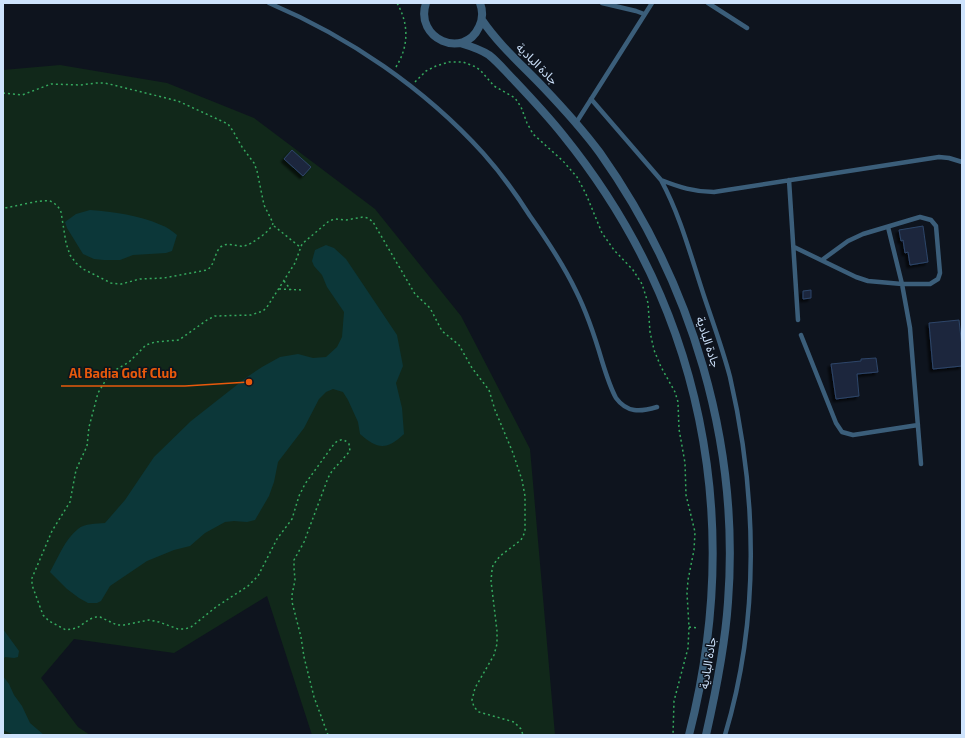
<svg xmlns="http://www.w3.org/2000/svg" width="965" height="738" font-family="'Exo 2','Noto Sans Arabic',sans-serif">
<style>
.green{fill:#11281a}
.water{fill:#0c3739}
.building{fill:#1b283e;stroke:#2e4569;filter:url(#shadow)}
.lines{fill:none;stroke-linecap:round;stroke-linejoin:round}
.path{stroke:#35a95e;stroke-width:1.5;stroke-dasharray:2 3;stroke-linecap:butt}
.service{stroke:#3b5e7a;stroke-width:4.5}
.tertiary{stroke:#3b5e7a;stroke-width:8}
.labels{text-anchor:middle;stroke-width:3;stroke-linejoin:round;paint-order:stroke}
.street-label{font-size:12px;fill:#cee3fc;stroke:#0e141e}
.leader{fill:none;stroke:#e8590c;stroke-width:1.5}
.callout-dot{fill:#e8590c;stroke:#0e141e;stroke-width:1.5}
.callout-label{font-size:13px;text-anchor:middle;font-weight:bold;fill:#e8590c;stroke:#0e141e;stroke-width:3;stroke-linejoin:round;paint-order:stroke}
</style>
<defs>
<filter id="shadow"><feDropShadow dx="-3" dy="3" stdDeviation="1" flood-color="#0009"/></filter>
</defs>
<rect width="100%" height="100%" fill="#0e141e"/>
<path class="green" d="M60,65L167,83L254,118L375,209L461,316L530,449L555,735H312L267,596L174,653L74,639L41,678L78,727L90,735H3V70Z"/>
<path class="water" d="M90,210C114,212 139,215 161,225C167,227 172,231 177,235L172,251L166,253L133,255L120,260H104L94,259L83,254L67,228L65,222L76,214Z
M326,245L334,248L346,259L397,335L403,366L396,383L402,408L404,434C387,450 378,450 360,434L358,422L348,400L343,392L333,389L326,392L319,399L304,428L278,462L274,482L269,496L255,520L247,522L234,521L225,522L205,533L190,546L174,550L147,561L110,586L101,601L97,603H88L79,598L67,589L50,572C58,558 65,539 78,529C85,523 96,524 105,523L125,500L154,457L191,421L247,377L262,367L280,357L298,354L313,358L326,357L337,347L342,337L344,312L327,287L322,275L314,266L312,261L315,250Z
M3,629L19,651L18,657L14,658L5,657L3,660Z
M3,676L9,684L14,695L22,706L30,723L44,735H14L3,730Z"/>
<path class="building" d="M292,150L311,167L303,176L284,159Z
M923,226L928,262L910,265L908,252L905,253L903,240L901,241L899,230Z
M811,290V298L803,299V291Z
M959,320L962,347V366L933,369L929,323Z
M876,358L878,372L857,374L859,396L836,399L831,364L861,361V359Z"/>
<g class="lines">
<path class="path" d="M396,67C409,46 409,24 397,3
M415,82L426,71L436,66L449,62H463L476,67L481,71L494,86L515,98L521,107L527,123L533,134L563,161L577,177L586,194L602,233L614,250L633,270L642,284L648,303L650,332L654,350L661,367L675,392L678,402L679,429L685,463L686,495L695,532L694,550L688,580L687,593L689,627L688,648L674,701L673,735
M3,93L22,95L51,84L80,85L96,83H105L178,101L228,124L233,131L242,147L254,163L257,171L264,205L273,223C272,230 251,245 244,246C237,247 228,242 222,246C214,251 216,264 207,270L164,278L140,279L121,284L111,283L83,269L76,263L70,255L66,243L61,212C59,207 55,203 50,201C40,199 15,207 3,208
M274,226L300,247
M284,281L291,290
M279,289L303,290
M689,627L699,628
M328,735L314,697L304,657L301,637L292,602V595L295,580L294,568V560L304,542L328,478L332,471L350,451L349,444C344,438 339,439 334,444L305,484L299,496L292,519L277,539L258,576L248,586L216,607L191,627L185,629H178L159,622L149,620L124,625H117L100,617H96L90,619L77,628L66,630L49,621L43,615L32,585V578L52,531L70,502L76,470L87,446L89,427L98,393L110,373L129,362L146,345L155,342L179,340L207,320L215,316L251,315L263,311L267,307L295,263L302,244L329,221L335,219L346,220L363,217L368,218L373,222L415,294L430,308L442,331L459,345L472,368L489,390L495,410L513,453L522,480L525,496V532L521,540L500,556L493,565L492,570L491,581L497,631V644L494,655L475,688L472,700L474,707L479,712L514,722L521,729L523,735"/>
<path class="service" d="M269,3C349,37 424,88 483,153C500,172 516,194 530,216C547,240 563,264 576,291C587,313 595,337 602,361C606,374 610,387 616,398C627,413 640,412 657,407
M602,3L636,11L644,14
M708,3L747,28
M591,99L661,180C681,217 691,257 704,296C713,323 723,350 730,377C757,494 760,619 725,735
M576,123L652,3
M661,180C679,187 694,192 714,192L939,157L949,158L962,162
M789,180L798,320
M888,227L902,284L910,328L921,464
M794,247L856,277L868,281L902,284H930L938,279L940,273L936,226L931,220L920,217L863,234L848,241L822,260
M801,335L836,423L842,432L853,435L918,425"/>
<path class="tertiary" d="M426,3C414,39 464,60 479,27C483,19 483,11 480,3
M482,20C499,45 522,65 543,87C563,108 583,130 600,153C692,283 740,443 728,602C725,647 716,691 706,735
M460,43C470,46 480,49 489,55C498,62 506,72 514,80C531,98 548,116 563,135C703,308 744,520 689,735"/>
</g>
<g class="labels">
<g class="street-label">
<text transform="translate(537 64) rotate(45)" y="4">جادة البادية</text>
<text transform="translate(708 342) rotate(72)" y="4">جادة البادية</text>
<text transform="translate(708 663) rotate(-81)" y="4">جادة البادية</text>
</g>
</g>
<path class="leader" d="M249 382L185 386H61"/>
<circle class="callout-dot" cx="249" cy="382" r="4"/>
<g class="callout-label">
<text x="123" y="378">Al Badia Golf Club</text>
</g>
<rect width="965" height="738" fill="none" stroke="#cee3fc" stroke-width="8"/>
</svg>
